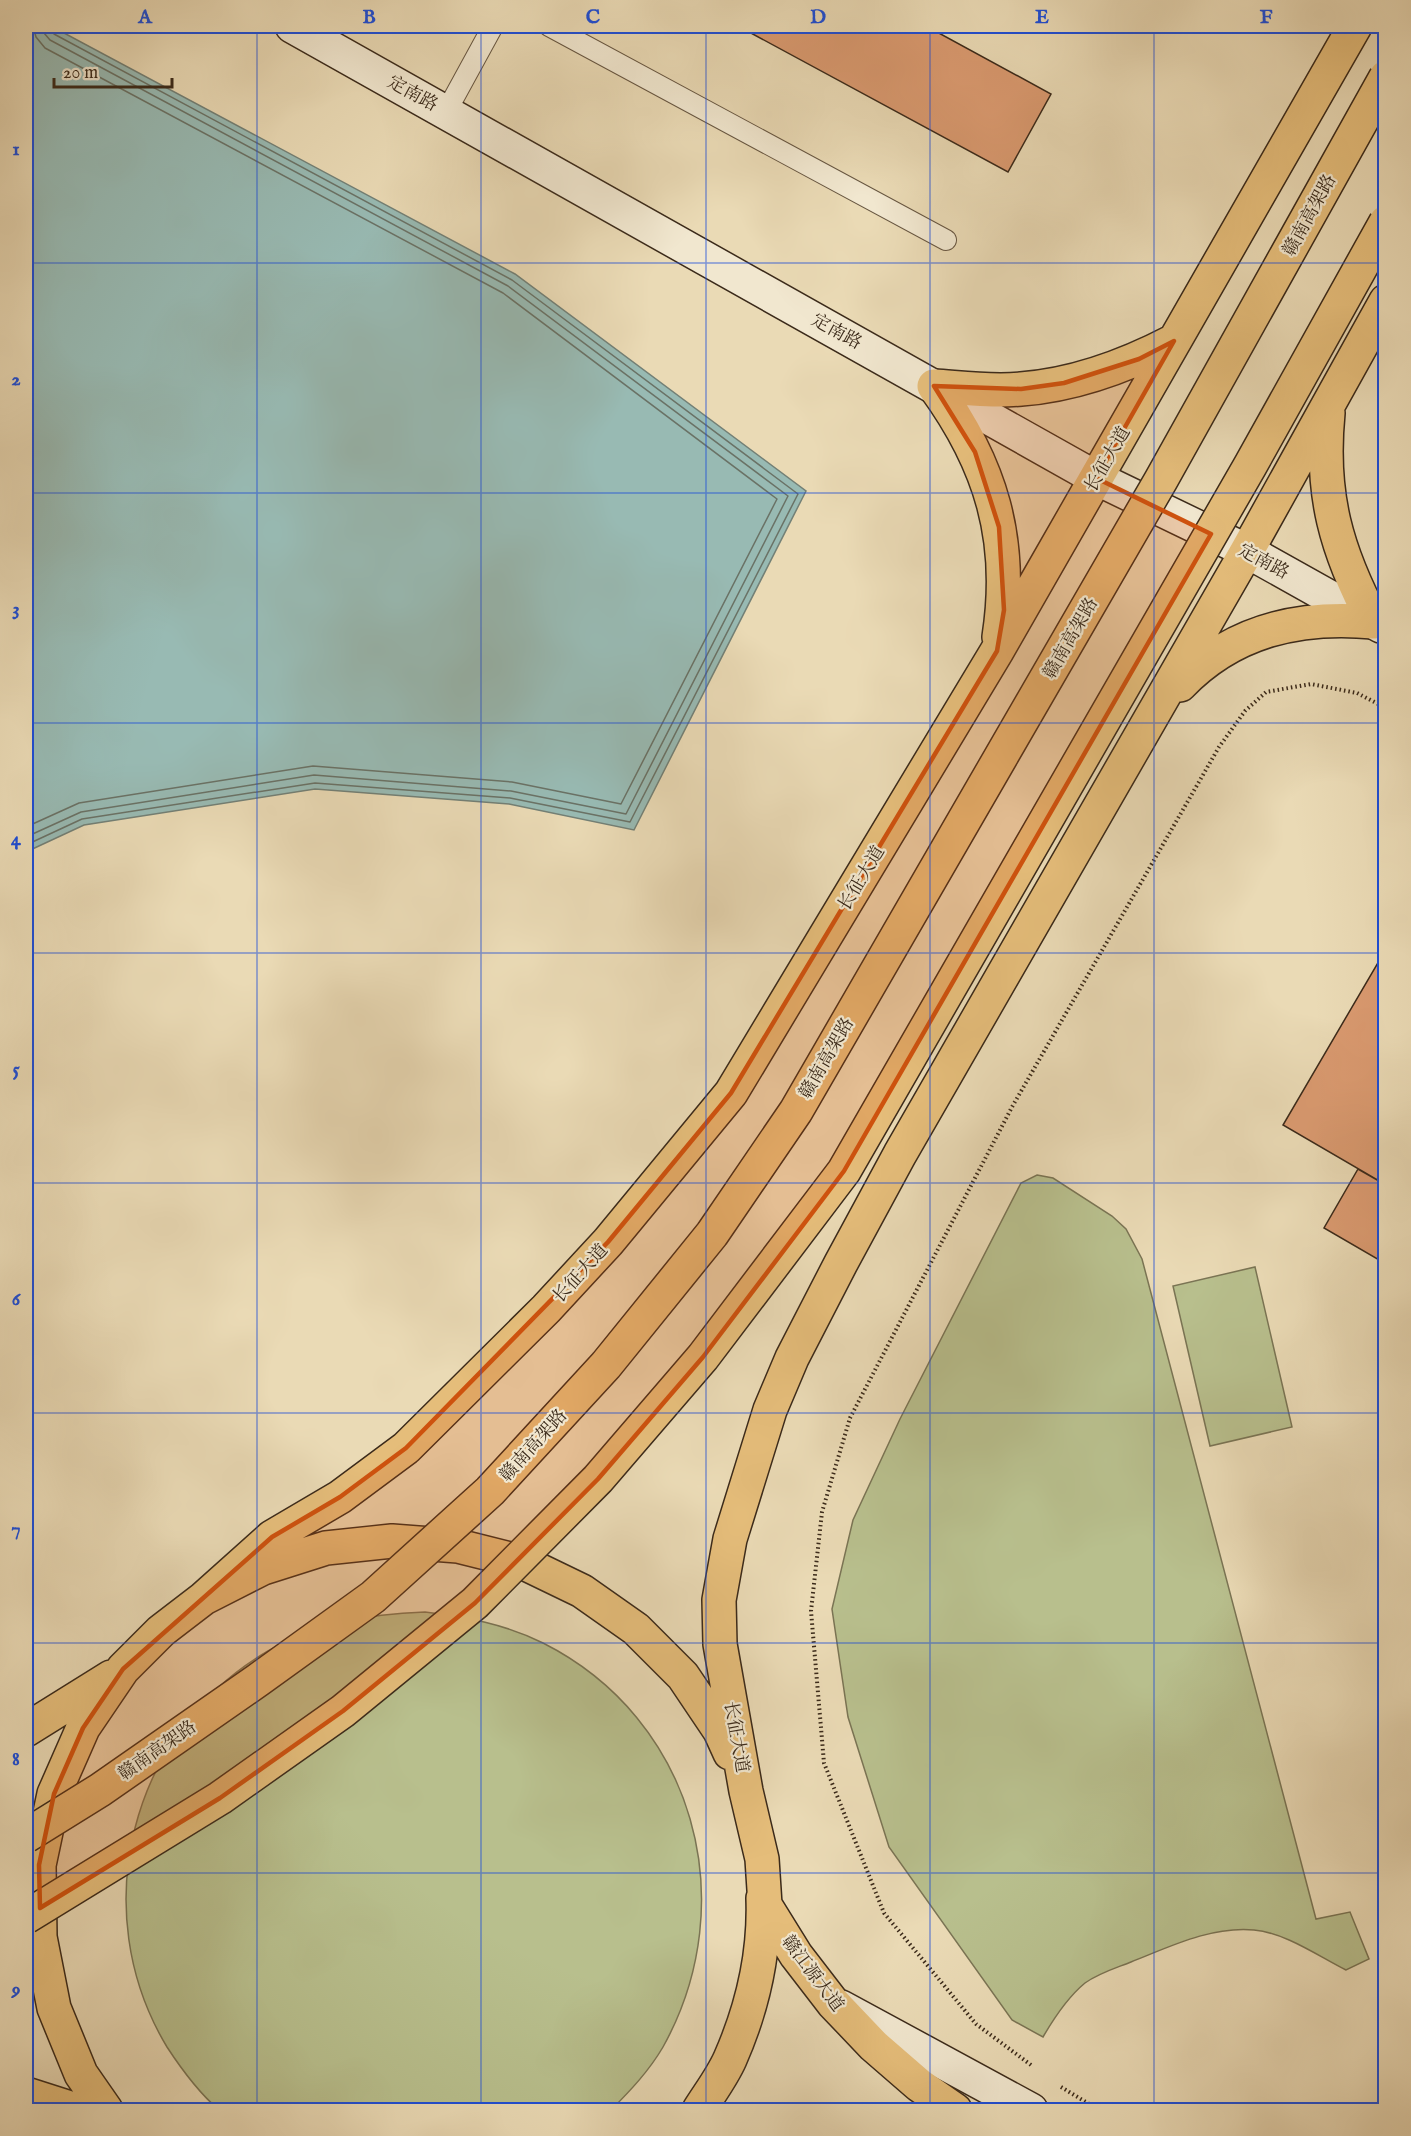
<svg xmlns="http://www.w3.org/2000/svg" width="1411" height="2136" font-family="'IM FELL English','Noto Serif SC',serif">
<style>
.green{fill:#b8bf8d;stroke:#7a7454;stroke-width:1.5}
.water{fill:#98bab3;stroke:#738076;stroke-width:1.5}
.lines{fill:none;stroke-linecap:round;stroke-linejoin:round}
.shore{stroke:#6a7266;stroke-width:1.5}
.building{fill:#da9a70;stroke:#3b2a1a;stroke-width:1.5}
.lane-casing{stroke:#675641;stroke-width:22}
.secondary-casing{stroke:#3b2a1a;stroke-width:36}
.primary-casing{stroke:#3b2a1a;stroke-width:36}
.path{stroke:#3b2a1a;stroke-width:4;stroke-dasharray:1.5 3;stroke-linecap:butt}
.lane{stroke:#f1e7cf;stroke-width:20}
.secondary{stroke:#f1e7cf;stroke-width:33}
.primary{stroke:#e5bd7a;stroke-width:33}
.highway-bridge-casing{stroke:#3b2a1a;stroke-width:36;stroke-linecap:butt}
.highway-bridge{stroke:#e5bd7a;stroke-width:33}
.marked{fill:#ce520e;fill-opacity:0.2;stroke:#ce520e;stroke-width:4.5;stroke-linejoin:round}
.grid{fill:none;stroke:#1d4ed8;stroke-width:1.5;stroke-opacity:0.55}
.labels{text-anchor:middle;stroke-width:4.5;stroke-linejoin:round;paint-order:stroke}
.street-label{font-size:18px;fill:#3b2a1a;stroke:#f1e7cf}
.neatline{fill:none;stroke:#1d4ed8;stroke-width:2}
.grid-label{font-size:20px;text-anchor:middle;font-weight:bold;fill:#1d4ed8}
</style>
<rect width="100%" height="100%" fill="#eadab5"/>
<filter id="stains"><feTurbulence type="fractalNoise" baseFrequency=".00333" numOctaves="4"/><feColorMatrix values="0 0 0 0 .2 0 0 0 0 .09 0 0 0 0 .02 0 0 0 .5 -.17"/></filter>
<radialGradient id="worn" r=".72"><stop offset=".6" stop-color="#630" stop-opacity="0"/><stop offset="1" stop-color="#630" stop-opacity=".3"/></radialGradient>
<path class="green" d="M1037,1175L1053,1178L1112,1216L1126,1229L1142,1259L1316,1919L1350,1912L1369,1959L1346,1970C1318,1956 1286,1933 1254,1930C1211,1926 1169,1947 1131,1962C1116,1968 1099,1973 1085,1983C1068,1997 1054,2018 1043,2037L1012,2020L889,1847L848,1717L832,1609L853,1520L900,1419L1021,1183Z
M1255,1267L1292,1427L1210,1446L1173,1286Z
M425,1612C466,1617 505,1624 543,1643C694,1719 744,1901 663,2047C649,2071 630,2091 611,2110H219C198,2092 182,2070 167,2047C85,1911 130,1731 268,1651C316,1623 369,1614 425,1612Z"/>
<path class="water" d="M26,26H51L515,274L806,491L634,830L509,804L315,789L84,825L26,852Z"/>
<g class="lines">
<path class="shore" d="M26,827L79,803L313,766L512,782L621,804L777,499L503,293L45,48L36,37L33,26
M26,837L81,812L314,775L511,791L626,814L788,496L508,286L50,40L44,33L42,26
M26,845L82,819L315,783L510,798L630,822L798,494L512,280L54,34L50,26"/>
</g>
<path class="building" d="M738,26H926L1051,94L1008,172Z
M1386,949V1185L1283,1125Z
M1358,1169L1386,1185V1264L1324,1228Z"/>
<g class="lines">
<g class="lane-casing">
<path id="lane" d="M549,26L946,240
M446,112L493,26"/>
</g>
<g class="secondary-casing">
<path id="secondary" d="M292,26L1096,478L1247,551L1381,626
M841,2007L1031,2110"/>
</g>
<g class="primary-casing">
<path id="primary" d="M934,386C991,464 1014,540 999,637
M934,386C963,388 992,392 1021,389C1076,385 1126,366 1174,341
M1328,413C1320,494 1336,551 1374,622
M1180,685C1233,630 1300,615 1374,622
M204,1598L272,1537L340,1497L406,1448L546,1309L608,1242L731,1093L997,651L1355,26
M26,1730L111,1677
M26,2094L76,2110
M106,2110L81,2074L54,2008L40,1937L39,1865L54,1794L83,1728L123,1669L161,1631L204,1598L263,1568L326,1548L392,1541L458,1546L522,1562L582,1591L636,1629L683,1676L720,1731L730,1753
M699,2110C709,2094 722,2077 730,2059C752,2009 765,1953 763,1898
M955,2110L919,2085L874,2046L833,2003L796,1955L765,1905L762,1859L746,1791L720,1644L719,1600L730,1539L770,1410L792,1358L841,1263L900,1154L1247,551L1386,301"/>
</g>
<path class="path" d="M1386,461C1379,482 1375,523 1386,543
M1031,2065L976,2024L884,1913L824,1763L811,1611L822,1512L850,1418L1012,1107L1219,747L1245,711L1266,692L1311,684L1357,693L1386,708
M1061,2087L1099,2110"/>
<use href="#lane" class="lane"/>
<use href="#secondary" class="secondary"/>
<use href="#primary" class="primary"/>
<g class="highway-bridge-casing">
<path id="highway-bridge" d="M26,1836L100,1790L258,1680L373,1597L490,1491L606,1365L712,1234L796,1111L1161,480L1386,77
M26,1917L220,1798L343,1711L475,1603L598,1479L703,1357L844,1171L1250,466L1386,222"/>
</g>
<use href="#highway-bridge" class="highway-bridge"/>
</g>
<path class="marked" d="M1174,341L1096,478L1211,534L844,1171L703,1357L598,1479L475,1603L343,1711L220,1798L40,1908L39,1865L54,1794L83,1728L123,1669L272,1537L340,1497L406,1448L608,1242L731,1093L997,651L1004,610L999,527L975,452L934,386L1021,389L1064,383L1139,359Z"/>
<path class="grid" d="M257,26V2110M481,26V2110M706,26V2110M930,26V2110M1154,26V2110M26,263H1386M26,493H1386M26,723H1386M26,953H1386M26,1183H1386M26,1413H1386M26,1643H1386M26,1873H1386"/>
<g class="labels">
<g class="street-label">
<text transform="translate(413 93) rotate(29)" y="6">定南路</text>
<text transform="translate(1309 215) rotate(-61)" y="6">赣南高架路</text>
<text transform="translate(837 331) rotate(29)" y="6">定南路</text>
<text transform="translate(1107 459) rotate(-60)" y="6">长征大道</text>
<text transform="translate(1264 561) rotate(28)" y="6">定南路</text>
<text transform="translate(1070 638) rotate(-60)" y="6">赣南高架路</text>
<text transform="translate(861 878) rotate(-59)" y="6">长征大道</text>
<text transform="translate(826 1058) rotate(-60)" y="6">赣南高架路</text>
<text transform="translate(580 1273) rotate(-48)" y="6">长征大道</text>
<text transform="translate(533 1445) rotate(-48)" y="6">赣南高架路</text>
<text transform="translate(737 1737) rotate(80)" y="6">长征大道</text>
<text transform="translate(157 1750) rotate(-35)" y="6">赣南高架路</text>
<text transform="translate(813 1973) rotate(53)" y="6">赣江源大道</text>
</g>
</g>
<rect width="1411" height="2136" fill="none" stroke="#eadab5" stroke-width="66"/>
<path d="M54 78v9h118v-9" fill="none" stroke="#3b2a1a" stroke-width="3"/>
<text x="63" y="78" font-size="18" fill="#3b2a1a" stroke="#f1e7cf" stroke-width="4.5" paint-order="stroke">20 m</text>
<rect x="33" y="33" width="1345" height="2070" class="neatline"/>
<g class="grid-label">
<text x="145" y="23">A</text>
<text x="369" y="23">B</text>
<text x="593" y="23">C</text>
<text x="818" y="23">D</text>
<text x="1042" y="23">E</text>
<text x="1266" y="23">F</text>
<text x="16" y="155">1</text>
<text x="16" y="385">2</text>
<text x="16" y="615">3</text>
<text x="16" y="845">4</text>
<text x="16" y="1075">5</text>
<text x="16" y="1305">6</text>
<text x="16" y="1535">7</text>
<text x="16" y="1765">8</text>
<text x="16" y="1995">9</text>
</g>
<rect width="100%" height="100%" filter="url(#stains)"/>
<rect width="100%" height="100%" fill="url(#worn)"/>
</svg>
